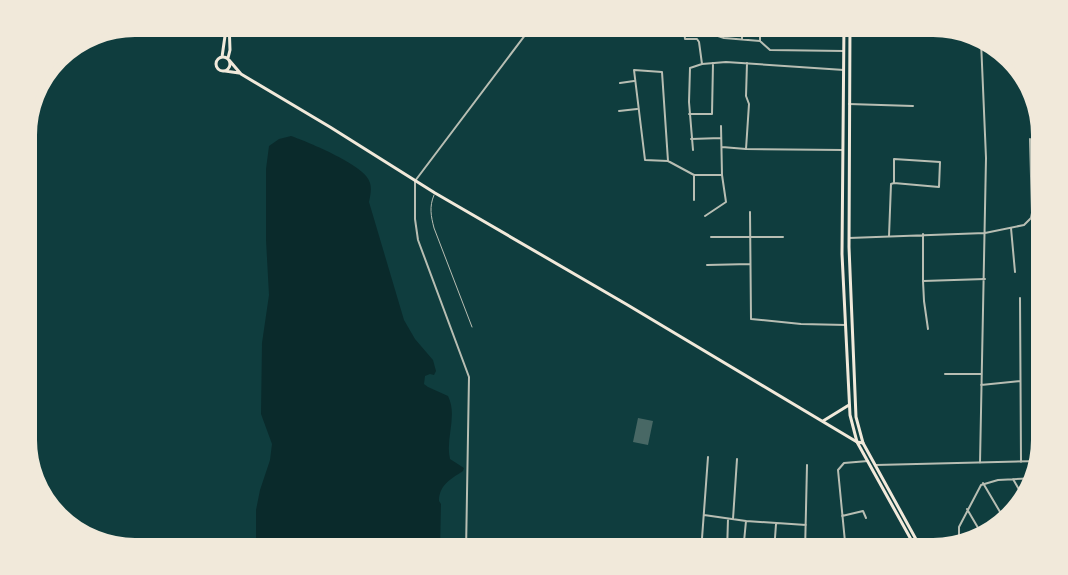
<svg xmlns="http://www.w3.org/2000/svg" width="1068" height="575" font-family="'Crimson Pro',serif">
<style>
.water{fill:#0a2a2b}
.building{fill:#486865}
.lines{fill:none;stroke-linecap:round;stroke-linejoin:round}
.service{stroke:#b8beb3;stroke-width:1}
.minor{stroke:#b8beb3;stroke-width:2}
.tertiary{stroke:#b8beb3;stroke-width:2}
.secondary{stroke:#f1e9da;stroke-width:3}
.trunk{stroke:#f1e9da;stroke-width:3}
.rim{fill:none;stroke:#f1e9da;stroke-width:8}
</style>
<rect width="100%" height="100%" fill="#0f3d3e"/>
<path class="water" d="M291,136C308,142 367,166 370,183C372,189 370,197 369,202L404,320L415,339L433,360L436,371L434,375L430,374L425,376L424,384L428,387L448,396C458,416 445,438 450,459L464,468L463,471C451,479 439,485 439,501L441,504L440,552H256V510L260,490L270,460L272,444L261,414L262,343L269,295L266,240V169L269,146L279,139Z"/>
<path class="building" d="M638,418L653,421L648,445L633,442Z"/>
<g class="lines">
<path class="service" d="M434,195C429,207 431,216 434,228L472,327"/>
<path class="minor" d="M683,22L685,39H697L699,42L702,64
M714,22L715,35L724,38L760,41L770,50L844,51
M742,39V22
M967,40V30
M760,41V22
M620,83L634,81
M849,104L913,106
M619,111L637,109
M689,114H712L713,63
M691,139L721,138
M722,147L746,149L749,104L746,96L747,63
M746,149L843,150
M693,150L689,102L690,68L702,64L726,62L844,70
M668,161L662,72L634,70L645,160L668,161L694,175H722
M694,200V176
M750,212L751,319L801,324L846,325
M705,216L726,202L722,175L721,126
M1011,228L1015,272
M923,234V281L985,279
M889,236L891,184L894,183V159L940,162L939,187L894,183
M711,237H783
M849,238L985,233L1024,225L1031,218L1032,213L1030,139
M707,265L750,264
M923,281L924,301L928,329
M1020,298L1021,462
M945,374H981
M981,385L1020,381
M980,463L986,158L981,41H983V34
M876,465L1041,461
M1013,479L1025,500
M983,483L1006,522
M967,509L984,538
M704,515L746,521
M842,516L863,511L866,518
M733,519L737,459
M963,545L959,536V527L981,485L998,480L1037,478
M701,552L708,457
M727,552L728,519
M743,552L746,521L806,525
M774,552L776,524
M805,552L807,465
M846,552L838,470L844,463L868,461
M891,552L914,544"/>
<path class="tertiary" d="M466,552L469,377L418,240L415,219V181L535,22"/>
<path class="secondary" d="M216 64a7 7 0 1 1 14 0a7 7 0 1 1-14 0Z
M222,57L227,22
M228,58L230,50L229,22
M229,60L241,74L330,127L435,193L626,304L857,442L863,443
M225,71L239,73
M823,421L849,405"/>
<path class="trunk" d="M844,22L842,254L850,415L857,442L918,552
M850,22L849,247L856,417L863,443L923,552"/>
</g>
<path d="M0 0H1068V575H0ZM135 33H933A102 102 0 0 1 1035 135V440A102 102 0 0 1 933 542H135A102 102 0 0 1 33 440V135A102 102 0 0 1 135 33Z" fill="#f1e9da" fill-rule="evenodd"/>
<path class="rim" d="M135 33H933A102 102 0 0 1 1035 135V440A102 102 0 0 1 933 542H135A102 102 0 0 1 33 440V135A102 102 0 0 1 135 33Z"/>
</svg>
